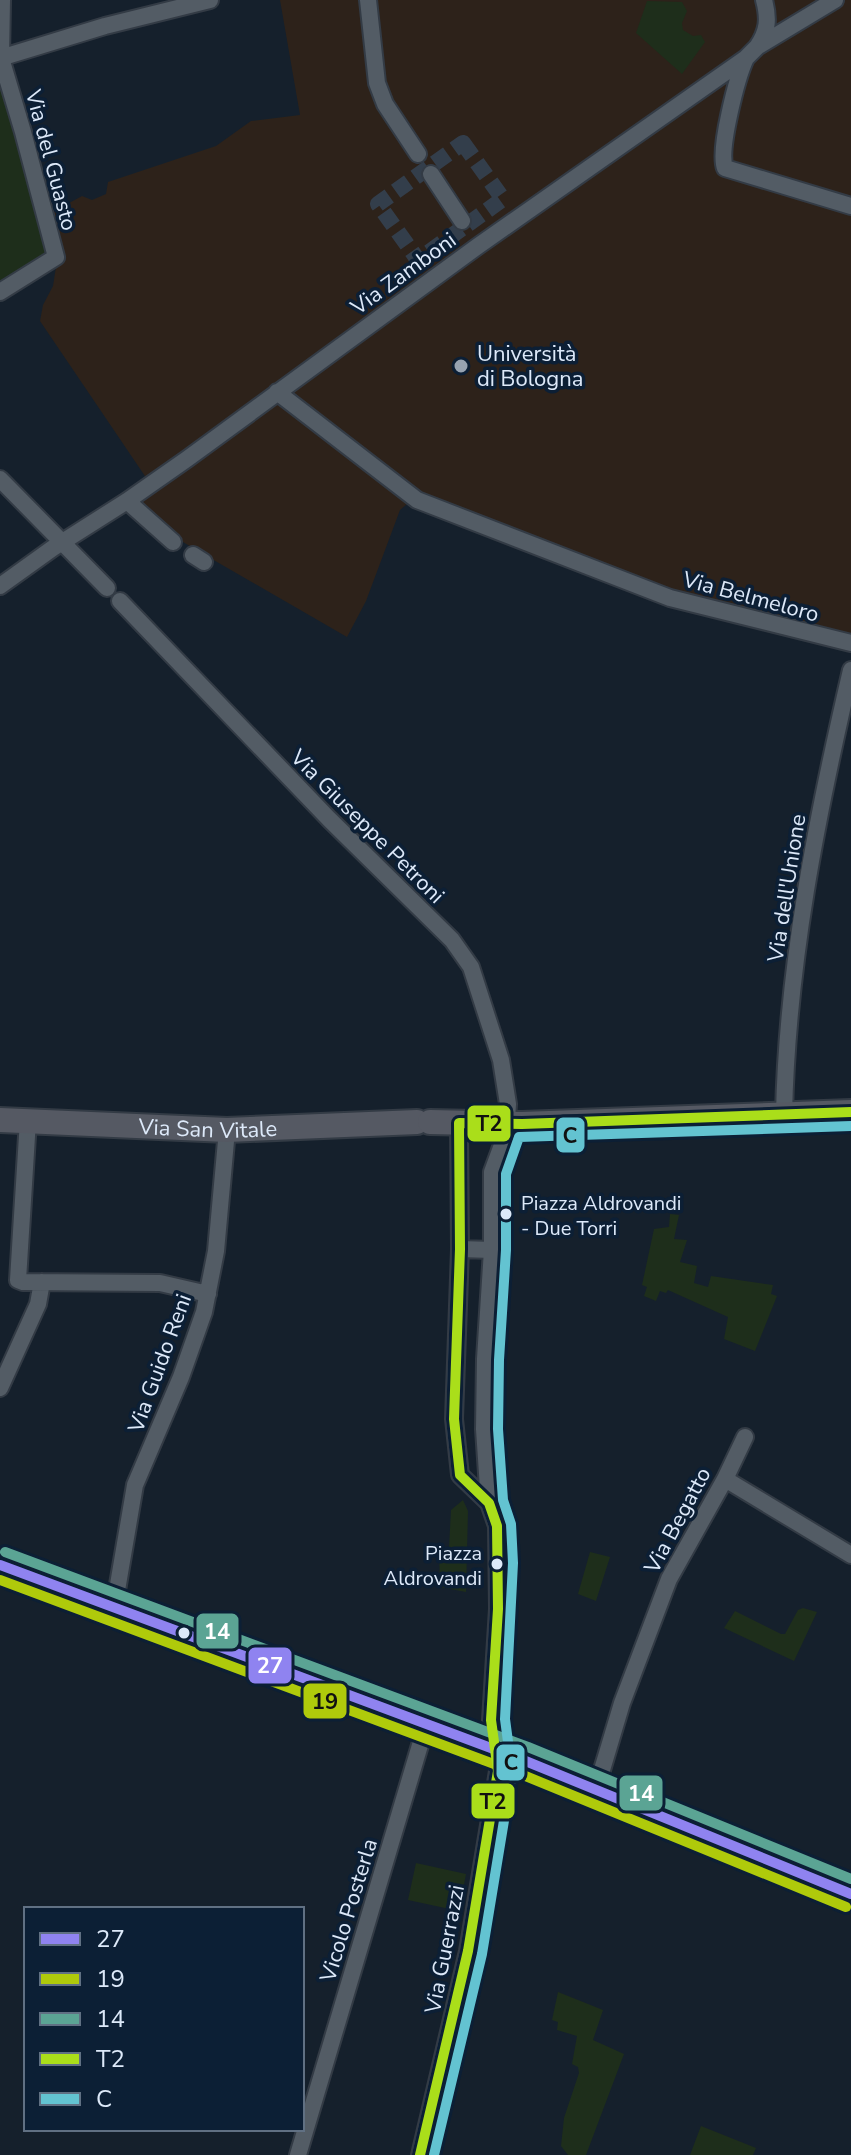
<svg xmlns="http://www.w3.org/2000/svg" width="851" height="2155" font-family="'Nunito Sans',sans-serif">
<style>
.education{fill:#2d221a}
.green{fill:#1e2e1b}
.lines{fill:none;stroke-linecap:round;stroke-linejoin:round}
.street-tunnel{stroke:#333e4b;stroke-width:16;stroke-dasharray:16 8;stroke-linecap:butt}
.street-casing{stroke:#333b45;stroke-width:20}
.secondary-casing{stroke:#333b45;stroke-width:28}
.street{stroke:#535c65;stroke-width:16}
.secondary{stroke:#555963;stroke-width:24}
.bus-1-casing{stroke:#0c1f35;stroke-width:16}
.bus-2-casing{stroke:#0c1f35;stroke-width:16}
.bus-3-casing{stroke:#0c1f35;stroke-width:16}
.bus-4-casing{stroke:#0c1f35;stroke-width:16}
.bus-5-casing{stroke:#0c1f35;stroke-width:16}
.bus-1{stroke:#8f83f0;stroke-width:10}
.bus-2{stroke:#afca0b;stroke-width:10}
.bus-3{stroke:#5ba494;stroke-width:10}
.bus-4{stroke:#aade1a;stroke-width:10}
.bus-5{stroke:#63c3d1;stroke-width:10}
.poi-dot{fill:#97a3b1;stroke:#0c1f35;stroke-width:3}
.bus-dot{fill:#dde9f9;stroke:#0c1f35;stroke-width:3}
.labels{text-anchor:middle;stroke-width:7;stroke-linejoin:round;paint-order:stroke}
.bus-label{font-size:20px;fill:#dde9f9;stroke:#0c1f35;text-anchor:start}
.street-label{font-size:22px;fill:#dde9f9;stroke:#0c1f35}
.poi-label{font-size:22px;fill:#dde9f9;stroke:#0c1f35;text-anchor:start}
.line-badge{stroke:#0c1f35;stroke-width:3}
.badge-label{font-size:22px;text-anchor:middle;font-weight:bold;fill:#fff}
.pale-badge-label{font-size:22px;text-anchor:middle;font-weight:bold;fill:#111}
</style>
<rect width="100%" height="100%" fill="#15202c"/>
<path class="education" d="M280,0H851V643L761,622L414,498L400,510L366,601L347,637L198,551L178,539L137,504L151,485L40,321L43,305L53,286L56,267L49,214L82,196L92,200L106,194L108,182L216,146L251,121L300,115Z"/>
<path class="green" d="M647,1L682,2L687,11L682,23L683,30L693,36L701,35L705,42L682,74L636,33Z
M0,77L49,255L0,288Z
M670,1214L679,1215L674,1239L687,1240L680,1262L697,1266L694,1283L708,1287L711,1276L773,1285L771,1294L777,1296L755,1351L724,1339L728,1317L668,1290L666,1293L660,1291L656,1301L644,1296L647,1287L642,1285L654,1229L669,1227Z
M463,1500L468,1511L466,1592L440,1587L439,1549L449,1548L451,1510Z
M590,1552L610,1557L596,1601L578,1594Z
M803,1608L817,1612L794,1661L724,1628L735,1611L781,1634H785L798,1610Z
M416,1863L466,1874L459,1911L408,1900Z
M558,1992L603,2010L593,2040L624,2054L586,2155H568L561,2146L564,2118L579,2073L578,2067L572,2064L577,2036L557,2030L558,2022L552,2020Z
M701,2126L756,2148L753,2155H690Z"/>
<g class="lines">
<path class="street-tunnel" d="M463,143L503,199L418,260L378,204Z"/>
<g class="street-casing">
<path id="street" d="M368,0L377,83L385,104L418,154
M757,47C768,31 769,19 764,0
M0,58L105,26L210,0
M746,58C737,77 718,150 725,168L851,206
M431,174L462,221
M0,292L56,257L23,132L1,58L2,0
M277,392L417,500L670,598L851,643
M0,479L107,588
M127,501L173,542
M193,555L204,562
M0,586L53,548L127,501L187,459L478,246L746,58L757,47L835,0
M120,601L329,819L452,940L471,967L501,1060L508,1104L506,1134L492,1172V1250L485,1359L484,1429L489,1503
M784,1115C787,965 817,816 851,670
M28,1120L18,1280L23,1282L160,1283L208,1294
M460,1249L492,1250
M0,1388L38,1304L42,1282
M725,1479L851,1555
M114,1608L135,1485L181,1377L204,1312L216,1251L227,1130
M596,1790L622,1703L669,1579L725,1479L745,1437
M298,2155L426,1725
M420,2155L468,1951L498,1771L491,1720L498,1609L497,1526L489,1503L460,1475L454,1419L460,1249L459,1123"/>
</g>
<g class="secondary-casing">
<g id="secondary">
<path id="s1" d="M0,1120L227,1130L417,1122"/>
<path d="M430,1122L522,1124L851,1112"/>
<path d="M0,1565L336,1692L523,1760L851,1894"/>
</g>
</g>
<use href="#street" class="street"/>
<use href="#secondary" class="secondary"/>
<g class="bus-1-casing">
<path id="bus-1" d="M0,1565L523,1760L851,1894"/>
</g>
<g class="bus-2-casing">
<path id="bus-2" d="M0,1580L518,1773L846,1907"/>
</g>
<g class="bus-3-casing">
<path id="bus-3" d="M5,1552L528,1747L851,1879"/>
</g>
<g class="bus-4-casing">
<path id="bus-4" d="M420,2155L468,1951L498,1771L491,1720L498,1609L497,1526L489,1503L460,1475L454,1419L460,1249L459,1123L522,1124L851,1112"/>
</g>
<g class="bus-5-casing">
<path id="bus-5" d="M434,2155L482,1954L512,1772L505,1719L513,1563L511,1524L503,1500L498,1429L499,1360L506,1250V1174L519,1137L851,1126"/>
</g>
<use href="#bus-1" class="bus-1"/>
<use href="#bus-2" class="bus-2"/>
<use href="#bus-3" class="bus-3"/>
<use href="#bus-4" class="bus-4"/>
<use href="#bus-5" class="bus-5"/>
</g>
<circle class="poi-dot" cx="461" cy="366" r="8"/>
<g class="bus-dot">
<circle cx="506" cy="1214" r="7"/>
<circle cx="497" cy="1564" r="7"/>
<circle cx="184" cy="1633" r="7"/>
</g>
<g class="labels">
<g class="bus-label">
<text x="521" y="1210">Piazza Aldrovandi<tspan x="521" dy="25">- Due Torri</tspan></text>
<text x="482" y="1560" text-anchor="end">Piazza<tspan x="482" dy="25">Aldrovandi</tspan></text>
</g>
<g class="street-label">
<text transform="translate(52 160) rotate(75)" y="8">Via del Guasto</text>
<text transform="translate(403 273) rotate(-36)" y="8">Via Zamboni</text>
<text transform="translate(751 596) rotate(15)" y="8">Via Belmeloro</text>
<text transform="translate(368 826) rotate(45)" y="8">Via Giuseppe Petroni</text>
<text transform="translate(786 888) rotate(-81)" y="8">Via dell'Unione</text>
<text dy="8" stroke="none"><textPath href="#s1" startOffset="208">Via San Vitale</textPath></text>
<text transform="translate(159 1363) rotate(-70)" y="8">Via Guido Reni</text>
<text transform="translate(677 1520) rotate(-62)" y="8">Via Begatto</text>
<text transform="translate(348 1910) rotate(-73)" y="8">Vicolo Posterla</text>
<text transform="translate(444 1949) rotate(-79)" y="8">Via Guerrazzi</text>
</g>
<g class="poi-label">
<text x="477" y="361">Università<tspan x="477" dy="25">di Bologna</tspan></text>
</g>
</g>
<g class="line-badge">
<rect x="466" y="1104" width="46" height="39" rx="8" fill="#aade1a"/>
<rect x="555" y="1116" width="31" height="38" rx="8" fill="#63c3d1"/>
<rect x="195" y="1612" width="45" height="38" rx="8" fill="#5ba494"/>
<rect x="247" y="1646" width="46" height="39" rx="8" fill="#8f83f0"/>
<rect x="302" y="1682" width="46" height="38" rx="8" fill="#afca0b"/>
<rect x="495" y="1743" width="31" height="39" rx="8" fill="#63c3d1"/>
<rect x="618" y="1774" width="46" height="38" rx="8" fill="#5ba494"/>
<rect x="470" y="1782" width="46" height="38" rx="8" fill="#aade1a"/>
</g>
<g class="badge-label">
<text x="217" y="1639">14</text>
<text x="270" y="1673">27</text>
<text x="641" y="1801">14</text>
</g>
<g class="pale-badge-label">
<text x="489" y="1131">T2</text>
<text x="570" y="1143">C</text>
<text x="325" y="1709">19</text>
<text x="511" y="1770">C</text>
<text x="493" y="1809">T2</text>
</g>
<rect x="24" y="1907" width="280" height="224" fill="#0c1f35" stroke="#607083" stroke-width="2"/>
<rect x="40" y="1933" width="40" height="12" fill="#8f83f0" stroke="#607083" stroke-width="2"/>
<text x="96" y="1947" font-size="24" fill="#dde9f9">27</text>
<rect x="40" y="1973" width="40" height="12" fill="#afca0b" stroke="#607083" stroke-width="2"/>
<text x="96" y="1987" font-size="24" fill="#dde9f9">19</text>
<rect x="40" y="2013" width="40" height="12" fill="#5ba494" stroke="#607083" stroke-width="2"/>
<text x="96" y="2027" font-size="24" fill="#dde9f9">14</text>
<rect x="40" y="2053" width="40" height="12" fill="#aade1a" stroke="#607083" stroke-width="2"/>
<text x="96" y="2067" font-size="24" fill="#dde9f9">T2</text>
<rect x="40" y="2093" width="40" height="12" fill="#63c3d1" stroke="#607083" stroke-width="2"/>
<text x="96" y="2107" font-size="24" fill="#dde9f9">C</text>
</svg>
